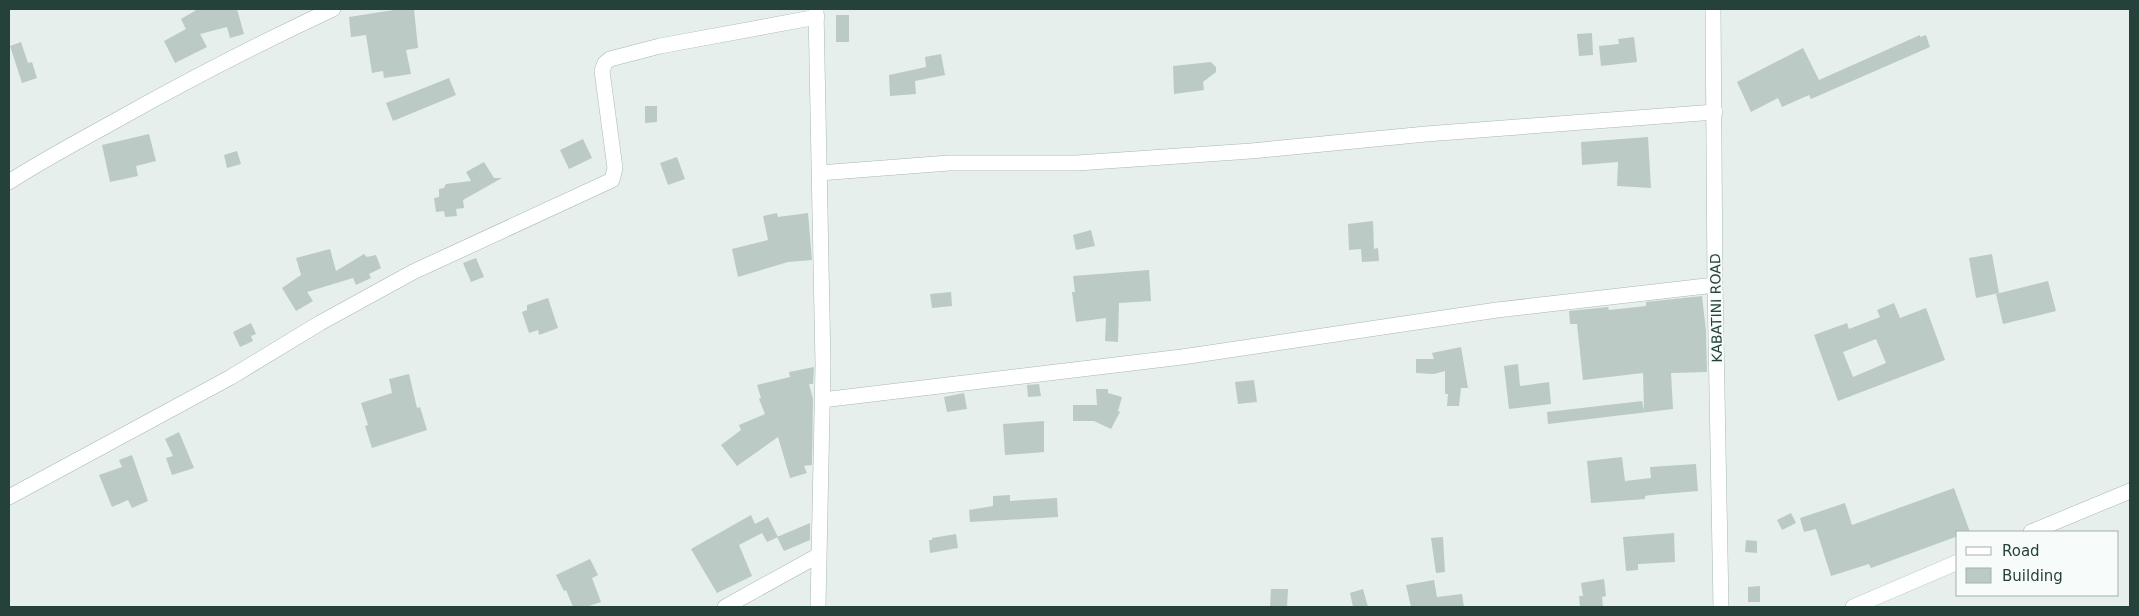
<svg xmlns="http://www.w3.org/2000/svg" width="2139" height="616" font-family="'DejaVu Sans',sans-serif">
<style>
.building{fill:#bbcac4;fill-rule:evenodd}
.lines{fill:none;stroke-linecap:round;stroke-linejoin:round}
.street-casing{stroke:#a8b8b2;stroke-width:16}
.street{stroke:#fff;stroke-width:15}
.labels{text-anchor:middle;stroke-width:4;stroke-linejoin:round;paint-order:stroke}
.street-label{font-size:14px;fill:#24423a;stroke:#f7fbf9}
</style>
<rect width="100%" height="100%" fill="#e6efeb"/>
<path class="building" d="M198,9H237L244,34L230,38L227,27L200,34L207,47L175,63L164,41L186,29L181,19Z
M400,9H414L418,48L406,50L411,74L384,78L383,71L372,73L366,35L351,37L349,17Z
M836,15H849V42H836Z
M1592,33L1593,55L1579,56L1577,34Z
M1920,35V37L1926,35L1930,47L1811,99L1809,95L1782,107L1778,98L1751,112L1737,82L1803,48L1819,80Z
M1634,37L1637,62L1601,66L1599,46L1619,44L1618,39Z
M21,42L28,63L32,62L37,78L22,83L10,46Z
M941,54L945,75L915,81L916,94L890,96L889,75L926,67L925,57Z
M1211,62L1216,67V72L1203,82L1204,90L1174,94L1173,66Z
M449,78L456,95L393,121L386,103Z
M645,106H657V122L645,123Z
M149,134L156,161L136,166L138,176L110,182L102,145Z
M1648,137L1651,188L1617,186L1618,162L1582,165L1581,142Z
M583,139L592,158L569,169L560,150Z
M237,151L241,164L227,168L224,155Z
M677,157L685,179L668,185L660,163Z
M484,162L494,178H502L463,200L464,208L456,209L457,216L445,217L444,211L436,212L434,198L439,197V189L444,188L446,184L471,181L466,172Z
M777,213L778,217L808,213L812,260L788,262L738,277L732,249L768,240L763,216Z
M1373,221L1374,249L1378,248L1379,261L1362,262L1361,249L1349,250L1348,224Z
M1091,230L1095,246L1076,250L1073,235Z
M330,249L336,271L364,254L367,257L376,255L381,268L369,274L371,278L356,285L353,278L307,292L313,301L296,311L282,288L301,275L296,258Z
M1992,254L1999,293L1976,298L1969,258Z
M476,258L484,277L471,282L463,263Z
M1149,270L1151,301L1119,303L1118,342L1105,341L1106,318L1076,322L1072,292H1075L1073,276Z
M2048,281L2056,311L2003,324L1996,294Z
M951,292L952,306L932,308L930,294Z
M1702,296L1706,331L1707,372L1671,373L1673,409L1548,424L1547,412L1642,401L1644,410L1643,373L1583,380L1577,324H1570L1569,311L1608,307L1609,310L1646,306V302Z
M548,298L558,328L539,335L538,330L529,333L522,312L527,310V305Z
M1894,303L1900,318L1926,308L1945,360L1838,401L1814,335L1847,323L1849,329L1880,317L1877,310ZM1876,339L1886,363L1853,377L1843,352Z
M251,323L256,334L251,336L253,341L240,347L233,332Z
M1461,347L1468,388H1461L1459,406H1447L1448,394H1445V371L1434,374L1416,373V359H1434L1432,353Z
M1518,364L1520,386L1549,382L1551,404L1509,409L1504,366Z
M814,367L813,384H809L813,399L812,465L804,466L807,473L790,478L778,437L737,466L721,445L741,430L739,425L765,414L759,399L761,398L757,385L790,377L789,372Z
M409,374L417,408L420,407L427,430L372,448L365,426L368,425L361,403L392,393L389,379Z
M1254,380L1257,402L1238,404L1235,382Z
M1039,384L1041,396L1028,397L1027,385Z
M1096,389H1108V393L1122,397L1118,411L1120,412L1111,429L1094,421H1073V405H1097Z
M964,393L967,409L947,412L944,397Z
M1044,421V452L1005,455L1003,424Z
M179,432L194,468L172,475L166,458L173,456L165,439Z
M132,455L148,501L132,508L128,500L112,507L99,475L122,467L119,460Z
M1622,457L1625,481L1651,478L1650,467L1696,464L1698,491L1651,495L1645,496V499L1591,503L1587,461Z
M1954,488L1970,532H1958V536L1871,568L1869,564L1831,576L1816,529L1804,532L1800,518L1845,503L1852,525Z
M1010,495V501L1057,498L1058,517L970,522L969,510L993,506V496Z
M1791,513L1796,523L1782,530L1777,520Z
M751,515L755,524L768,517L778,537L767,542L762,533L739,545L752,576L717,593L691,549Z
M810,523V540L784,551L777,537Z
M1674,533L1675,562L1638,564V570L1626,571L1623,537Z
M956,534L958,548L930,553L929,540H932V538Z
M1443,537L1445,572L1436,573L1431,538Z
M1746,540L1757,541V553L1745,552Z
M590,559L598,575L592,578L601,602L586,607H573L566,590L564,591L556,575Z
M1604,579L1606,596L1602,597L1603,607H1580L1579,596H1583L1581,583Z
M1434,580L1437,597L1462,594L1464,607H1411L1406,585Z
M1760,586V602H1748V587Z
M1271,589H1288L1287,607H1270Z
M1363,589L1368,607H1353L1350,593Z"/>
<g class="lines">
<g class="street-casing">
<path id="street" d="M816,9L823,365L818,607
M1713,9L1715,285L1721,607
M819,173L949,163H1077L1251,151L1426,134L1715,112
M9,182C46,158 85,138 124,116C192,78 262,42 333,9
M822,400L1182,357L1497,310L1715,285
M9,497L231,377L320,323L413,272L612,180L615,168L602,71L605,63L610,59L660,46L817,17
M2031,532L2130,491
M725,607L819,555
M1853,607L1958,562"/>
</g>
<use href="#street" class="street"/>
</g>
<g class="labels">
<g class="street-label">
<text transform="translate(1716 308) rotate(-91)" y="5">KABATINI ROAD</text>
</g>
</g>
<rect width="2139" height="616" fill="none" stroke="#24423a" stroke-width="20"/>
<rect x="1956" y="531" width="162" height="65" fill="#f7fbf9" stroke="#a3b1ad"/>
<rect x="1966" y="547" width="25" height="8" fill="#ffffff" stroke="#a3b1ad"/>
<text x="2002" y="556" font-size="15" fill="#24423a">Road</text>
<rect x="1966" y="568" width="25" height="15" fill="#bbcac4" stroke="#a3b1ad"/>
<text x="2002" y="581" font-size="15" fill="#24423a">Building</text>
</svg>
